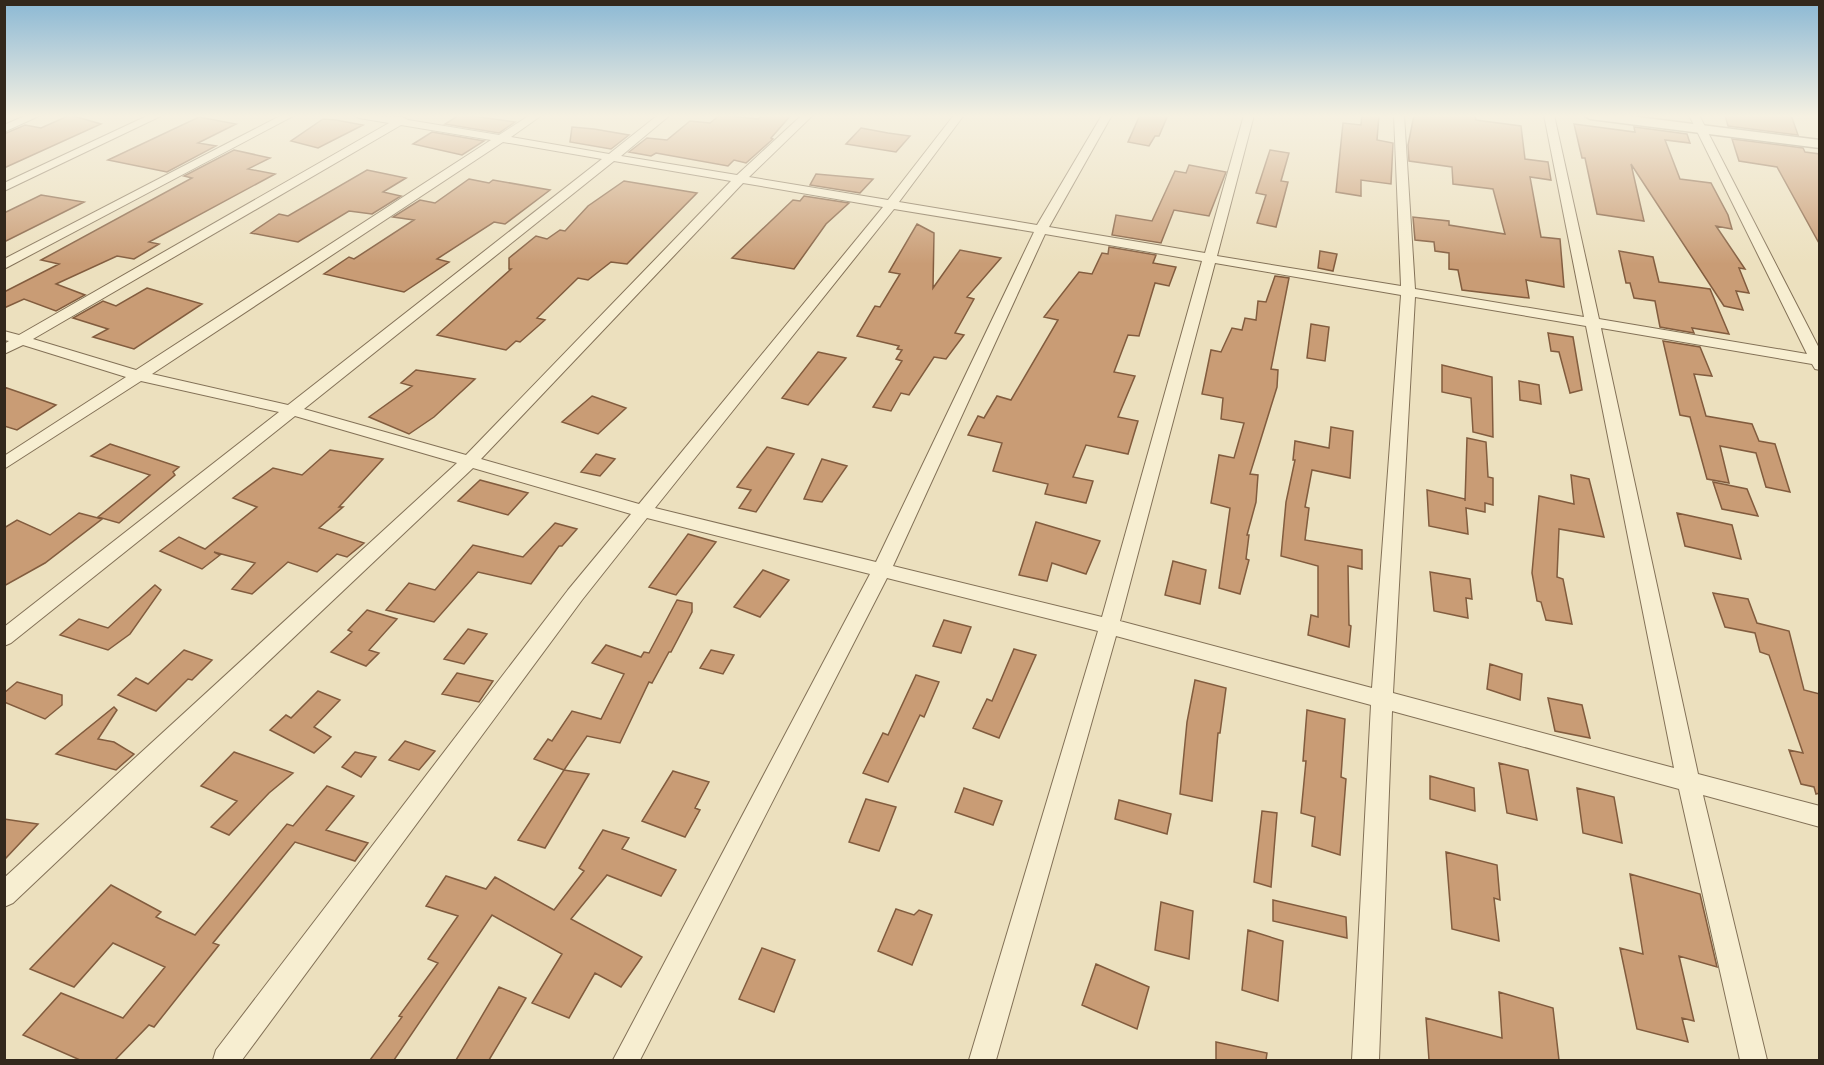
<svg xmlns="http://www.w3.org/2000/svg" width="1824" height="1065" font-family="Georgia,serif">
<style>
.building{fill:#c99c75;stroke:#825c3e;stroke-width:1.5}
.lines{fill:none;stroke-linecap:round;stroke-linejoin:round}
.minor-casing{stroke:#837157;stroke-width:2}
.tertiary-casing{stroke:#837157;stroke-width:3}
.minor{fill:#f7eed1;fill-rule:evenodd}
.tertiary{fill:#f7eed1;fill-rule:evenodd}
</style>
<rect width="100%" height="100%" fill="#ece0be"/>
<path class="building" d="M70,115L101,124L4,168V134L25,125L41,128Z
M459,115H465L515,122L499,133L445,124Z
M720,115L758,119L762,115H791L771,138L773,139L746,163L734,160L728,166L656,153L651,156L629,152L647,138L667,140L690,121L710,123Z
M1140,115H1168L1159,136H1155L1149,146L1128,142Z
M1362,115H1379L1377,140L1393,143L1391,184L1361,180V196L1336,192L1343,123L1361,125Z
M1414,115H1475L1476,120L1521,126L1525,159L1548,162L1551,180L1530,177L1541,237L1560,239L1564,287L1526,280L1529,298L1462,290L1458,270L1449,269V253L1435,251L1434,242L1415,240L1413,217L1449,221V225L1505,234L1493,189L1453,184L1452,167L1409,161L1408,145Z
M1725,115H1791L1798,135L1728,126Z
M199,117L236,124L198,143L216,146L167,172L108,160Z
M323,119L336,120L363,125L318,148L291,141Z
M1574,124L1635,132L1634,127L1687,134L1690,143L1665,140L1680,179L1711,183L1728,215L1732,229L1716,226L1745,269L1739,268L1749,293L1736,291L1743,310L1724,306L1631,164L1644,221L1597,214L1585,158H1582Z
M572,127L594,129L629,135L611,149L570,142Z
M861,128L888,133L910,136L896,152L846,144Z
M432,132L484,141L462,155L413,144Z
M1732,139L1803,148L1805,152L1820,154V245L1777,167L1739,161Z
M234,150L270,158L248,169L275,174L149,242L159,244L134,259L117,256L56,284L85,295L56,311L24,299L4,308V292L59,264L41,260L192,178L184,176Z
M1270,150L1289,153L1281,181L1288,182L1276,227L1257,223L1266,195L1256,193Z
M1189,165L1226,172L1209,216L1174,210L1161,243L1112,235L1116,215L1152,221L1175,171L1186,173Z
M367,170L406,178L383,192L401,196L372,214L349,211L298,242L251,233L279,214L288,216Z
M816,174L873,179L860,193L810,185Z
M469,179L489,183L493,180L550,190L505,224L494,222L437,259L449,262L404,292L324,274L349,257L354,259L414,220L393,217L420,200L435,203Z
M624,181L697,193L627,264L611,262L588,280L578,278L537,318L545,320L520,342L516,341L506,350L437,335L511,269H509V258L536,236L547,239L560,230L565,231L588,206Z
M41,195L84,202L4,242V213Z
M804,196L849,203L826,224L794,269L732,258L793,200L800,201Z
M917,224L934,233L933,288L960,250L1001,258L967,297L974,299L955,333L964,335L946,359L934,357L909,395L901,393L891,411L873,407L902,361L896,359L902,350L897,349L899,346L857,336L875,306L880,307L900,274L889,272Z
M1109,247L1156,255L1153,263L1176,267L1169,286L1155,283L1139,336L1128,335L1114,372L1135,376L1118,417L1138,421L1128,454L1086,445L1073,477L1093,481L1086,503L1045,494L1048,484L993,471L1002,443L968,435L978,416L984,418L997,396L1011,400L1058,320L1044,317L1079,272L1092,274L1102,253L1108,254Z
M1320,251L1337,254L1333,271L1318,268Z
M1619,251L1653,257L1659,282L1710,289L1729,334L1692,328L1694,333L1660,327L1655,301L1634,298L1630,283H1626Z
M1275,276L1289,278L1271,369L1278,370L1277,387L1250,474L1258,475L1256,502L1247,535H1249L1246,559L1249,560L1240,594L1219,588L1230,508L1211,503L1219,455L1234,458L1244,423L1221,419L1223,398L1202,394L1211,350L1221,352L1232,328L1242,330L1245,318L1256,320L1258,301L1266,302Z
M147,288L202,304L134,349L93,337L108,329L73,318L103,301L116,306Z
M1311,324L1329,327L1325,361L1307,358Z
M1548,333L1573,337L1582,390L1570,393L1559,352L1551,351Z
M1663,341L1700,347L1712,376L1694,374L1706,416L1752,424L1759,441L1775,444L1790,492L1766,487L1756,453L1720,446L1729,483L1707,479L1690,417L1680,415Z
M818,352L846,358L808,405L782,398Z
M1442,365L1492,377L1493,437L1473,432L1471,398L1442,392Z
M416,370L475,379L434,417L409,434L369,417L412,386L401,383Z
M1519,381L1539,385L1541,404L1520,400Z
M4,387L56,405L17,430L4,426Z
M592,396L626,408L598,434L562,422Z
M1331,427L1353,431L1350,478L1312,470L1305,507L1309,508L1305,540L1362,550V569L1348,566L1349,625L1351,626L1349,647L1308,635L1311,615L1318,617V566L1281,556L1286,502L1295,460H1293L1295,441L1329,448Z
M1467,438L1486,442L1488,477L1493,478V505L1485,503V512L1466,508L1468,534L1429,526L1427,490L1465,499V501Z
M110,444L179,467L173,472L175,475L119,523L98,517L150,475L91,456Z
M767,447L794,454L756,512L739,508L751,490L737,487Z
M330,450L383,459L339,507H343L319,528L364,543L347,557L337,554L317,572L288,562L252,594L232,589L255,563L214,552L220,555L202,569L160,551L179,537L205,549L257,507L233,498L273,468L302,475Z
M596,454L615,459L600,476L581,472Z
M822,459L847,466L822,502L804,499Z
M1571,475L1589,479L1604,537L1559,529L1557,577L1563,579L1572,624L1546,620L1541,602L1537,601L1532,573L1539,496L1574,504Z
M480,480L528,493L508,515L458,501Z
M1713,482L1747,489L1758,516L1722,509Z
M79,513L102,519L45,563L4,586V528L17,520L50,535Z
M1677,513L1732,525L1741,559L1685,546Z
M1036,522L1100,541L1086,574L1052,563L1047,581L1019,575Z
M555,523L577,529L562,546H559L531,584L478,572L434,622L386,610L409,583L435,590L473,545L523,557Z
M688,534L716,542L676,595L649,587Z
M1173,561L1206,570L1200,604L1165,595Z
M763,570L789,580L760,617L734,607Z
M1430,572L1470,579L1472,599L1466,598L1468,618L1434,611Z
M155,585L161,590L130,634L108,650L60,635L79,619L108,628Z
M1713,593L1748,599L1757,623L1789,631L1804,690L1820,694V793L1816,794L1814,787L1801,784L1789,750L1803,753L1769,655L1760,652L1755,633L1725,627Z
M677,600L692,603V612L671,652H669L652,683L649,682L620,743L587,736L564,770L534,759L548,739L552,741L572,711L601,719L624,674L592,663L606,645L641,657L644,652L649,653Z
M367,610L397,619L369,650L379,653L366,666L331,652L352,632L348,630Z
M944,620L971,627L961,653L933,646Z
M468,629L487,634L464,664L444,659Z
M1014,649L1036,655L999,738L973,728L987,699L992,701Z
M184,650L212,660L192,680L188,679L156,711L118,695L136,678L148,684Z
M711,650L734,655L723,674L700,668Z
M1490,664L1522,674L1520,700L1487,689Z
M457,673L493,681L479,702L442,694Z
M916,675L939,682L924,717L920,715L888,782L863,773L883,733L888,735Z
M1195,680L1226,688L1220,733H1218L1212,801L1180,794L1187,722Z
M17,682L62,695V705L45,719L4,702V693Z
M318,691L340,700L314,727L331,737L314,753L270,730L286,715L291,718Z
M1548,698L1582,705L1590,738L1555,731Z
M114,707L117,710L98,739L114,742L134,754L116,770L56,754Z
M1307,710L1345,719L1341,777L1346,779L1340,855L1312,846L1315,817L1301,813L1306,761H1303Z
M405,741L435,751L419,770L389,760Z
M234,752L293,773L269,793L229,835L211,827L237,801L201,786Z
M355,752L376,757L361,777L342,767Z
M1499,763L1528,770L1537,820L1507,813Z
M564,770L589,774L545,848L518,840Z
M673,771L709,782L695,808L700,810L685,837L642,821Z
M1430,776L1474,788L1475,811L1430,799Z
M327,786L354,796L326,830L368,843L355,861L295,842L213,943L219,945L154,1027L149,1025L115,1060H80L23,1035L61,993L123,1018L165,967L113,943L74,987L30,969L111,885L161,912L156,917L195,935L287,824L293,826Z
M964,788L1002,801L993,825L955,812Z
M1577,788L1614,797L1622,843L1583,833Z
M866,799L896,807L879,851L849,842Z
M1119,800L1171,814L1167,834L1115,819Z
M1262,811L1277,813L1271,887L1254,882Z
M4,819L38,824L4,860Z
M603,830L629,838L622,849L676,870L661,896L607,875L571,919L642,957L621,987L595,973L569,1018L532,1003L562,954L492,915L394,1060H370L402,1017L399,1016L438,963L428,959L458,916L426,906L446,876L486,889L495,877L554,910L584,871L579,868Z
M1446,852L1497,865L1500,900L1494,898L1499,941L1452,929Z
M1630,874L1700,894L1717,967L1679,956L1694,1021L1682,1018L1688,1042L1637,1029L1620,948L1643,954Z
M1273,900L1346,917L1347,938L1273,921Z
M1161,902L1193,911L1189,959L1155,950Z
M896,909L914,915L919,910L932,915L912,965L878,951Z
M1248,930L1283,941L1278,1001L1242,990Z
M762,948L795,960L774,1012L739,999Z
M1096,964L1149,987L1137,1029L1082,1005Z
M499,987L526,998L489,1060H456Z
M1499,992L1553,1008L1559,1060H1429L1426,1018L1502,1038Z
M1216,1042L1267,1053L1266,1060H1216Z"/>
<g class="lines">
<g class="minor-casing">
<path id="minor" d="M27,115H41L4,132V125Z
M149,115H163L4,191V183Z
M282,115H295L4,269V259Z
M354,115L403,117L408,120L499,135L530,115H542L511,137L609,154L658,115H670L621,156L737,175L802,115H813L749,177L888,200L954,115H964L899,202L1037,225L1102,115H1112L1049,227L1205,253L1244,115H1254L1217,256L1401,286L1394,115H1404L1415,289L1584,317L1544,115H1554L1599,319L1807,354L1689,115H1699L1820,350V370L1815,369L1812,364L1601,328L1698,774L1820,806V827L1703,795L1767,1060H1740L1679,789L1392,711L1379,1060H1352L1371,705L1116,636L996,1060H969L1098,631L887,578L640,1060H613L870,574L647,518L582,600L242,1060H213L216,1050L568,590L631,514L473,468L13,903L4,907V878L457,463L295,416L11,643L4,646V627L279,412L141,381L4,469V456L126,377L23,345L4,354V344L9,341L4,340V331L19,335L389,123L359,118ZM401,125L491,140L136,370L33,339ZM503,142L602,159L288,405L152,374ZM614,161L731,181L466,455L304,409ZM743,183L883,207L639,504L481,459ZM894,209L1034,232L876,562L655,508ZM1045,234L1202,261L1102,617L893,566ZM1215,263L1401,295L1372,688L1120,621ZM1415,297L1586,326L1674,768L1393,693Z"/>
</g>
<g class="tertiary-casing">
<path id="tertiary" d="M1583,115H1622L1820,140V148L1590,119Z"/>
</g>
<use href="#minor" class="minor"/>
<use href="#tertiary" class="tertiary"/>
</g>
<linearGradient id="sky" x2="0" y2="1"><stop stop-color="#8bb8d4"/><stop offset="0.44" stop-color="#f6f1e2"/><stop offset="1" stop-color="#f6f1e2" stop-opacity="0"/></linearGradient>
<rect width="1824" height="264" fill="url(#sky)"/>
<rect width="1824" height="1065" fill="none" stroke="#33281c" stroke-width="12"/>
</svg>
